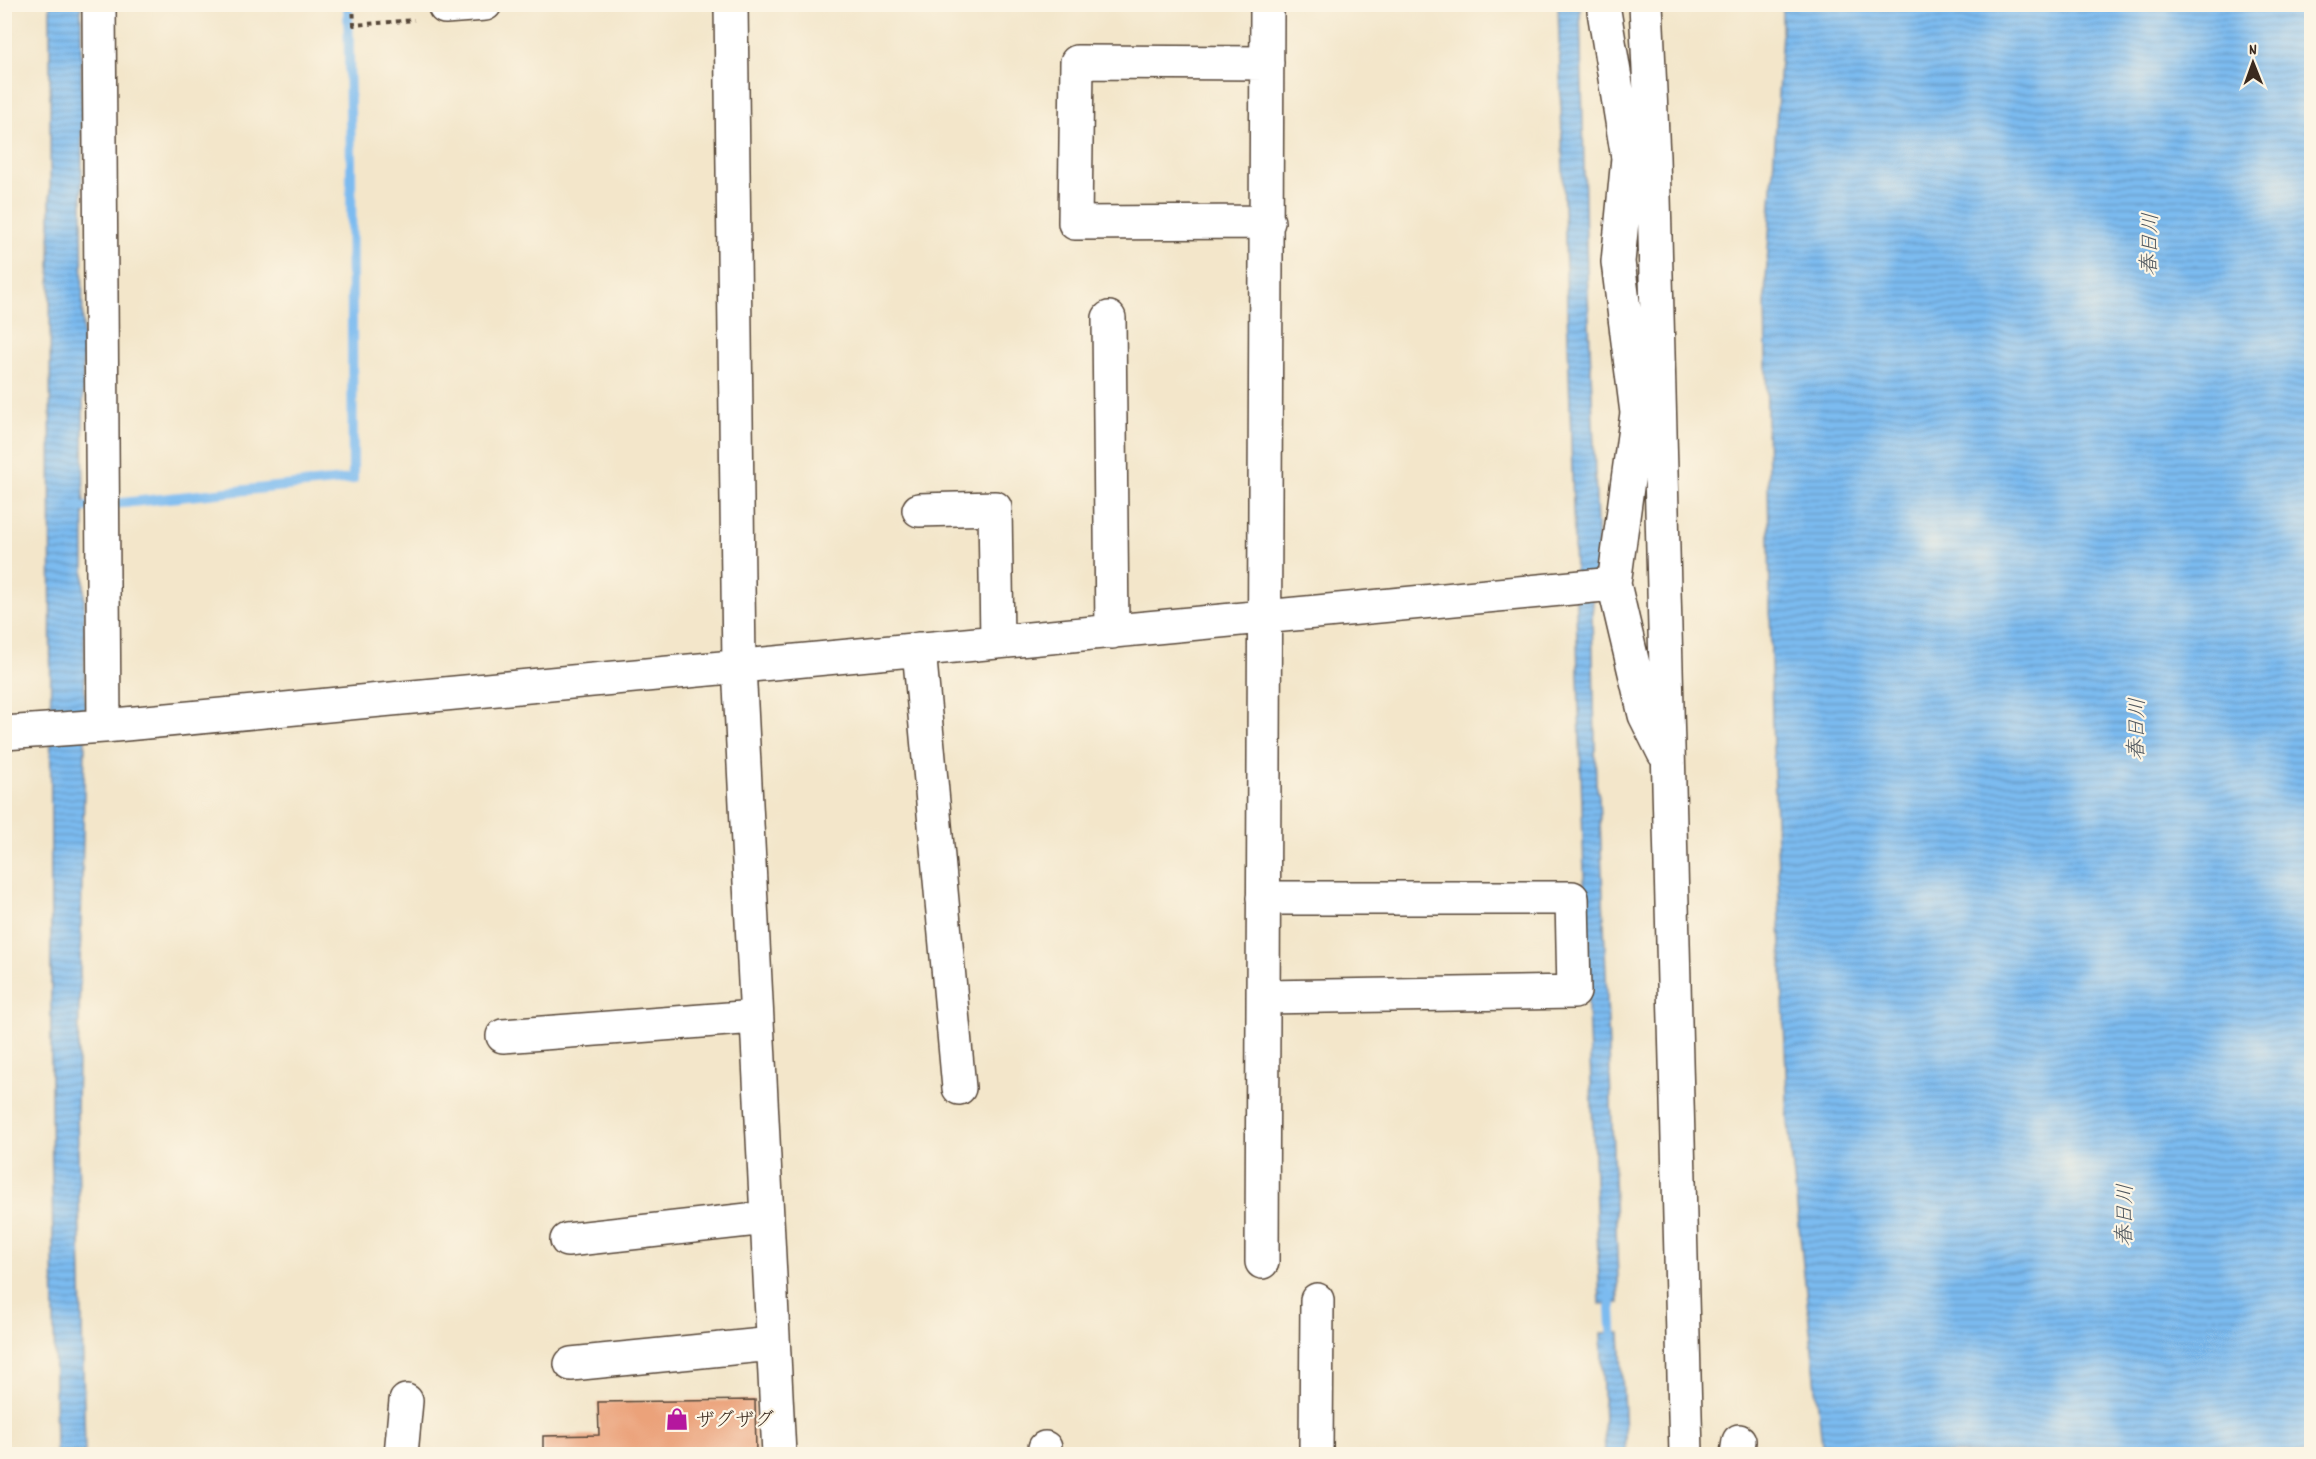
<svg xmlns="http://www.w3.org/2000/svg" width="2316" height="1459" font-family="Dekko,'Klee One',sans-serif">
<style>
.water{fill:url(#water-rules);stroke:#5c7287;stroke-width:1.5}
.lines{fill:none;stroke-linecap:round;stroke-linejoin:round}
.stream{stroke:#7cbbf0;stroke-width:10}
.building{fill:#eba27a}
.minor-casing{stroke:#574638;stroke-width:36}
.path{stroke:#574638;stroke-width:4;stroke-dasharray:4.5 4.5;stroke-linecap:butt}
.minor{stroke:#fff;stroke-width:33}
.labels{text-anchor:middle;stroke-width:4.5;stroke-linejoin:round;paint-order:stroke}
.poi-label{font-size:20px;fill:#3b2a1e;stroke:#fcf5e5;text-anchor:start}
.water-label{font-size:21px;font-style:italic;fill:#4e565d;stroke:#fcf5e5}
</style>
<defs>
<pattern id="water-rules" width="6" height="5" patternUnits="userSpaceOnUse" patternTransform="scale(1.5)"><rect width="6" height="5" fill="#7cbbf0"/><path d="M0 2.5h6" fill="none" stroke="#6798c2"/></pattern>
</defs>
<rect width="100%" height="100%" fill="#fcf5e5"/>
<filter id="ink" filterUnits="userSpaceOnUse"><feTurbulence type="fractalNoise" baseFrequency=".0167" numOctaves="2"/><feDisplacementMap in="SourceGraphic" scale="12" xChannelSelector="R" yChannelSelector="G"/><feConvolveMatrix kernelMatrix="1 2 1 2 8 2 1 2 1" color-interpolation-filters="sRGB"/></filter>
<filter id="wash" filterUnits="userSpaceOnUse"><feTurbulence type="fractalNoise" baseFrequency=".008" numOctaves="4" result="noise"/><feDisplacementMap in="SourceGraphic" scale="24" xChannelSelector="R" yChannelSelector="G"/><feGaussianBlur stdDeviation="1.35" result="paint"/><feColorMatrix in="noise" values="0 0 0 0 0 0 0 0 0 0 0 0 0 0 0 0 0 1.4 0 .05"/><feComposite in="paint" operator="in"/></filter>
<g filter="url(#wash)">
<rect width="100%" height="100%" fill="#f3e6ca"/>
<path class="water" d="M50,5H81L85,744L77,1106L85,1454H56L51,1109Z
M1558,5H1580L1586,243L1598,550L1592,615L1596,784L1599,796L1619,1303L1600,1304L1588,1008Z
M1782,5H2311V1454H1823L1788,1121L1772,720L1765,296L1782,32Z
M1601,1333H1620L1626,1454H1605Z"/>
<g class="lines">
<path class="stream" d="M74,508L353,479L351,162L348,4
M1610,1290L1613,1346"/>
</g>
<g id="blocks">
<path class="building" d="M755,1400L756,1454H543V1436L599,1435L598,1402Z"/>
</g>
</g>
<g filter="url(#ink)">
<use href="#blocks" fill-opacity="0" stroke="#574638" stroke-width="1.5"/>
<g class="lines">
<g class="minor-casing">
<path id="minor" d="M99,4L104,726
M445,4V7L485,4
M731,4L739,666L779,1454
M1604,4V11L1628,158L1651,157
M1646,4L1653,157L1686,1454
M1267,63L1077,62L1075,223L1268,222
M1628,158L1618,262L1637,413L1614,584L1645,715L1664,753
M1109,318L1112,632
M919,510L995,508L997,642
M919,649L959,1088
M4,733L104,726L1614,584
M1263,997L1574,992L1572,898H1263
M503,1036L755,1017
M567,1240L766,1218
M1262,1262L1267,4
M571,1364L773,1344
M1045,1448V1454
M401,1454L406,1401
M1316,1454L1317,1300
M1737,1454L1739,1441"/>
</g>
<path class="path" d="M353,4L354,25L414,20"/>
<use href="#minor" class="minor"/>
</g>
</g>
<defs>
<g id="shop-bare" transform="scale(1.8)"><path d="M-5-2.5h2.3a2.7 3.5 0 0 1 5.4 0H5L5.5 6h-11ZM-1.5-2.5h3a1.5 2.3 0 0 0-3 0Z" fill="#b5179e" stroke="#fcf5e5" stroke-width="2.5" paint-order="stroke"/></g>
</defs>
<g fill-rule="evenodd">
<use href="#shop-bare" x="677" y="1419"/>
</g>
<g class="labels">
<g class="poi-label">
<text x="695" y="1426">ザグザグ</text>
</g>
<g class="water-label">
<text transform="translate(2149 244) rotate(-88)" y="7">春日川</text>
<text transform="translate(2136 729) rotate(-89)" y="7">春日川</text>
<text transform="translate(2124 1215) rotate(-89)" y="7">春日川</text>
</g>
</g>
<rect width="2316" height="1459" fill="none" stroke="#fcf5e5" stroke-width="24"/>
<g transform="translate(2253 63) rotate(359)" stroke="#fcf5e5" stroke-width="4.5" paint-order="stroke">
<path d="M0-4.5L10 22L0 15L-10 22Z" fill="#3b2a1e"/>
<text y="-9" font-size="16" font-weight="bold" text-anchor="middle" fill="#3b2a1e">N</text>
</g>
</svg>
